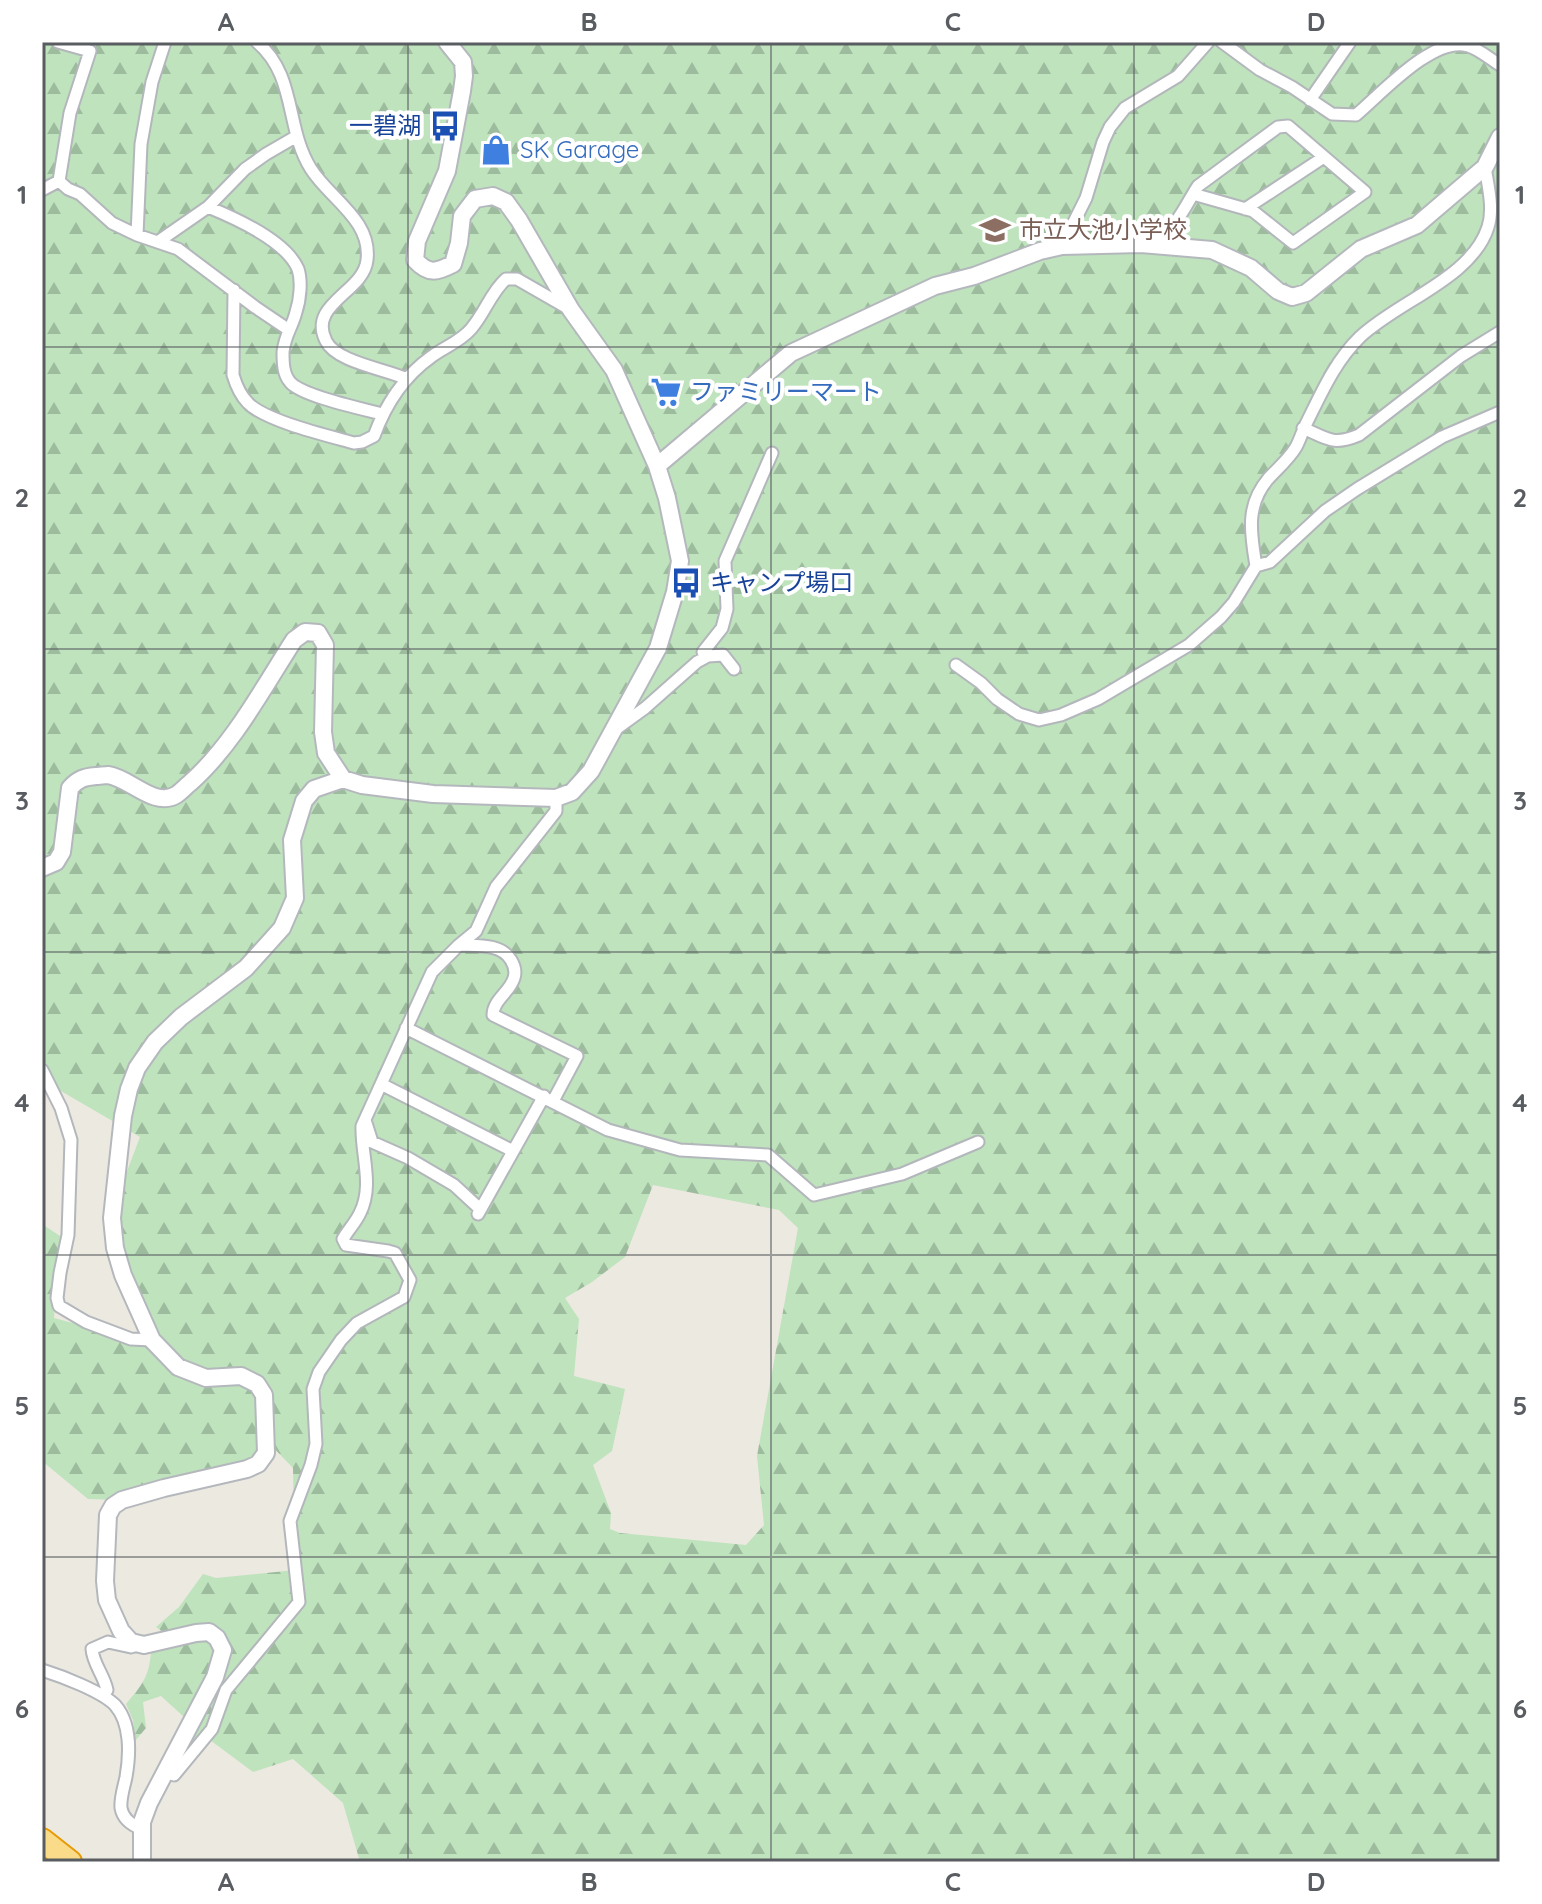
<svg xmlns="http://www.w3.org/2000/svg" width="1542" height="1904" font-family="Quicksand,'Noto Sans JP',sans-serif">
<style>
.forest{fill:url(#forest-firs);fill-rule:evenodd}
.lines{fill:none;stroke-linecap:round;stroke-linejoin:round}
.street-casing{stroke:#b3b7bb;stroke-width:15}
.secondary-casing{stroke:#b4b8bd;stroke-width:20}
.highway-casing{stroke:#e69b06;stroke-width:26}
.street{stroke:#fff;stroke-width:11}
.secondary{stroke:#fff;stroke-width:16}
.highway{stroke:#fadb89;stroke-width:22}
.grid{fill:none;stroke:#595d61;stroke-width:2;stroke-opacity:0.55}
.labels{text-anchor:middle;stroke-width:8;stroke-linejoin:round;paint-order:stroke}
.transit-label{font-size:24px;fill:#164399;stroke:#fff;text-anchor:end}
.shop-label{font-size:24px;fill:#366cbe;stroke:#fff;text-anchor:start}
.education-label{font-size:24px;fill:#785e54;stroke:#fff;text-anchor:start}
.neatline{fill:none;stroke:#595d61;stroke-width:3}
.grid-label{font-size:26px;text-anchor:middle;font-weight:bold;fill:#595d61}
</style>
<defs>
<pattern id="forest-firs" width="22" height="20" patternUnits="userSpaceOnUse" patternTransform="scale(2)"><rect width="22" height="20" fill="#bee3bd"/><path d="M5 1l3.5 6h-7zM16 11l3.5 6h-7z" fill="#9dbb9d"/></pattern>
</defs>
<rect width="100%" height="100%" fill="#ece9e0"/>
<path class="forest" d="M42,42H1500V1862H360L343,1803L293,1759L253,1772L206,1737L178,1761L195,1727L161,1696L143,1702L146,1728L135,1741L133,1720L126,1704C142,1685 150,1676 151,1650L167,1635L156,1627L179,1607L203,1574L216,1578L295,1570L293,1468L266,1440V1427L257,1438L258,1464L122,1500L88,1499L42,1461V1224L60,1236L54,1318L118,1335L152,1340L186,1377L262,1385L236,1367L187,1371L139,1310L113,1208L140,1137L42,1080ZM653,1185L779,1210L798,1228L757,1456L764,1525L746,1545L620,1533L610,1529L611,1513L593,1465L612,1451L625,1389L574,1376L579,1319L565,1298L592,1282L625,1257Z"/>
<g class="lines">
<g class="street-casing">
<path id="street" d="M58,42L90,51L70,113L59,181
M257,42C297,76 285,128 311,169C329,198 372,220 367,260C364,292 307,304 326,341C336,362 385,369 407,379
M1222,42L1260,70L1292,87L1332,114L1356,115C1381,94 1434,35 1468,46C1479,49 1490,59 1500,65
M1310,100L1350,42
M59,181L68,189L80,194L112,223L137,235L178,249L255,307L289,330
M42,190L59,181
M208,207C235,218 286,241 298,269C302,281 300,300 296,312C292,328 285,334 283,352C283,362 283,374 290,382C301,396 363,409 382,414
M1245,209L1324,157
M137,235L141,144L152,82L165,42
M159,241L208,207L245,169L266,154L297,136
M1100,245L1105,236L1164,233C1179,223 1188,201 1198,186L1278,127L1288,126L1365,192L1293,243L1253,211L1193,194
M1062,246L1086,198L1103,142L1110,127L1125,108L1178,76L1208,42
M234,290L233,375C236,385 241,396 248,403C265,421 329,436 354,443L362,442L374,436C385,406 404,376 431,357C444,347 460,342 471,329C485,313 491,292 506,279H517L571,310
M1303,428C1328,439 1333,446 1359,435L1461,356L1500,332
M1256,566C1251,535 1245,506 1268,479C1277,469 1289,459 1296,447C1300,440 1302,432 1306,424C1321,394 1335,361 1360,337C1398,301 1472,278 1488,227C1494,209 1488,186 1485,167
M708,656L703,652L722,628L727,609L725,561L772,453
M956,665L981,683L997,699L1019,714L1039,720L1061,715L1098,699L1189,645L1221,617L1234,602L1256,566L1270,562L1325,511L1357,489L1442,437L1500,412
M616,729L645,708L697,662L708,656L723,655L734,669
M459,945C476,946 501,943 511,960C514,965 516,972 514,978C510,992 493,1000 493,1015L577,1056L553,1101
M406,1028L608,1130L680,1150L768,1155L814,1195L902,1174L978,1142
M42,1070L61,1108L71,1140L68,1235L60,1273L57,1298L59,1306L86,1322L131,1339L152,1340
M381,1084L513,1151
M365,1120L372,1142L408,1158L454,1185L480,1209
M478,1214L544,1096
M42,1670C61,1676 101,1691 115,1705C131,1723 130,1754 126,1777C124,1787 120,1798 121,1808C123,1819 131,1825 142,1829
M103,1696L107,1690C104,1675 93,1664 92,1649L108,1642L131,1647L134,1646
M165,1772L174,1775L212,1729L226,1690L299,1602L290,1521L311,1465L316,1444L313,1389L319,1372L341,1340L357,1323L404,1297L410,1280L395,1253L388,1251L346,1245L343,1239C348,1230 356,1222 360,1213C374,1185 361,1155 362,1126L432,972L459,945L476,931L496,887L556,811V798"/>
</g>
<g class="secondary-casing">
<path id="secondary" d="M657,466L791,353L935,286L974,276L1040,251L1062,246L1141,244L1212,250L1251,268L1278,291L1292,297L1306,293L1361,249L1417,225L1485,167L1500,137
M42,868L56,862L62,852L70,788C78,779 84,777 96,776C98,776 106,775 108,775C130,778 154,808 176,795C181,792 185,787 190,783C233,745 263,688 294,640L305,632L318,633L325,645L323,732L326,753L343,779
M142,1862V1822L149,1803L215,1677L223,1650L217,1638L209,1632L196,1633L144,1645L131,1642L121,1631L107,1600L105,1581L108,1515L113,1506L122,1500L164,1488L247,1469L258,1464L266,1453L264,1395L257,1384L241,1376L206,1378L178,1367L152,1340L123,1275L115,1248L112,1218L123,1116L129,1089L137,1068L155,1042L181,1017L246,968L282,928L295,898L292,840L304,801L314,789L343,779L362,785L433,794L556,798L572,792L591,771L658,648L675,592L680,561L667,498L657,466L614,370L571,310L519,220L506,202L493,196L475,199L462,216L459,243L453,264C436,272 429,275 415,260L417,241L447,171L462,91L464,76L463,62L447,42"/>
</g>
<g class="highway-casing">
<path id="highway" d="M42,1840L70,1862"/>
</g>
<use href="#street" class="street"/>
<use href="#secondary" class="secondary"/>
<use href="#highway" class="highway"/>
</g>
<path class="grid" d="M408,42V1862M771,42V1862M1134,42V1862M42,347H1500M42,649H1500M42,952H1500M42,1255H1500M42,1557H1500"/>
<defs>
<g id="bus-bare" transform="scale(2.4)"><path d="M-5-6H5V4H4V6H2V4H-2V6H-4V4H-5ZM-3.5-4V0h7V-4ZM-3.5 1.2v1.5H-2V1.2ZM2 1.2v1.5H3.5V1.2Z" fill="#1a4fb4" stroke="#fff" stroke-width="2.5" paint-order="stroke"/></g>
<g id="shop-bare" transform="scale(2.4)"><path d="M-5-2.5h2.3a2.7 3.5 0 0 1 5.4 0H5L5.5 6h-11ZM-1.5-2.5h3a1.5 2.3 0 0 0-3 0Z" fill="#3f7fe0" stroke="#fff" stroke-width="2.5" paint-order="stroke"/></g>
<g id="school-bare" transform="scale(2.4)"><path d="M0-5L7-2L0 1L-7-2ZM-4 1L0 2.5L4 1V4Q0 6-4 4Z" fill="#8d6e63" stroke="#fff" stroke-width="2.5" paint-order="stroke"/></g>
<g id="supermarket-bare" transform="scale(2.4)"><path d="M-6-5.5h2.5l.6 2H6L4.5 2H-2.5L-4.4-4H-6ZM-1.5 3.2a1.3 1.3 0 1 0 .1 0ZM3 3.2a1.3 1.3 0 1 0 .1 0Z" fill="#3f7fe0" stroke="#fff" stroke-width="2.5" paint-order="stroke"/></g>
</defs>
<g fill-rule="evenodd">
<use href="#bus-bare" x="445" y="126"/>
<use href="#shop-bare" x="496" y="150"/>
<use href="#school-bare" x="995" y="230"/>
<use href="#supermarket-bare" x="666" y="392"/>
<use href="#bus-bare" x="686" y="583"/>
</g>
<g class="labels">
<g class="transit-label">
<text x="421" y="134">一碧湖</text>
<text x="710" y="591" text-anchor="start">キャンプ場口</text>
</g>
<g class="shop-label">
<text x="520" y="158">SK Garage</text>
<text x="690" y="400">ファミリーマート</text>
</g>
<g class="education-label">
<text x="1019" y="238">市立大池小学校</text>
</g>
</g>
<rect width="1542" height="1904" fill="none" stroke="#ffffff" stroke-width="88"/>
<rect x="44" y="44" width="1454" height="1816" class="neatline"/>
<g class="grid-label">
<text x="226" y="31">A</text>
<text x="589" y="31">B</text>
<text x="953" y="31">C</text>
<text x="1316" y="31">D</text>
<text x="22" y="204">1</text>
<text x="1520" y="204">1</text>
<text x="22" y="507">2</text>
<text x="1520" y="507">2</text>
<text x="22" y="810">3</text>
<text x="1520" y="810">3</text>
<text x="22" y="1112">4</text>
<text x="1520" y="1112">4</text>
<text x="22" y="1415">5</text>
<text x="1520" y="1415">5</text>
<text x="22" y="1718">6</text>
<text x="1520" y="1718">6</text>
<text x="226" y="1891">A</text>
<text x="589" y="1891">B</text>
<text x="953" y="1891">C</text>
<text x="1316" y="1891">D</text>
</g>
</svg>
